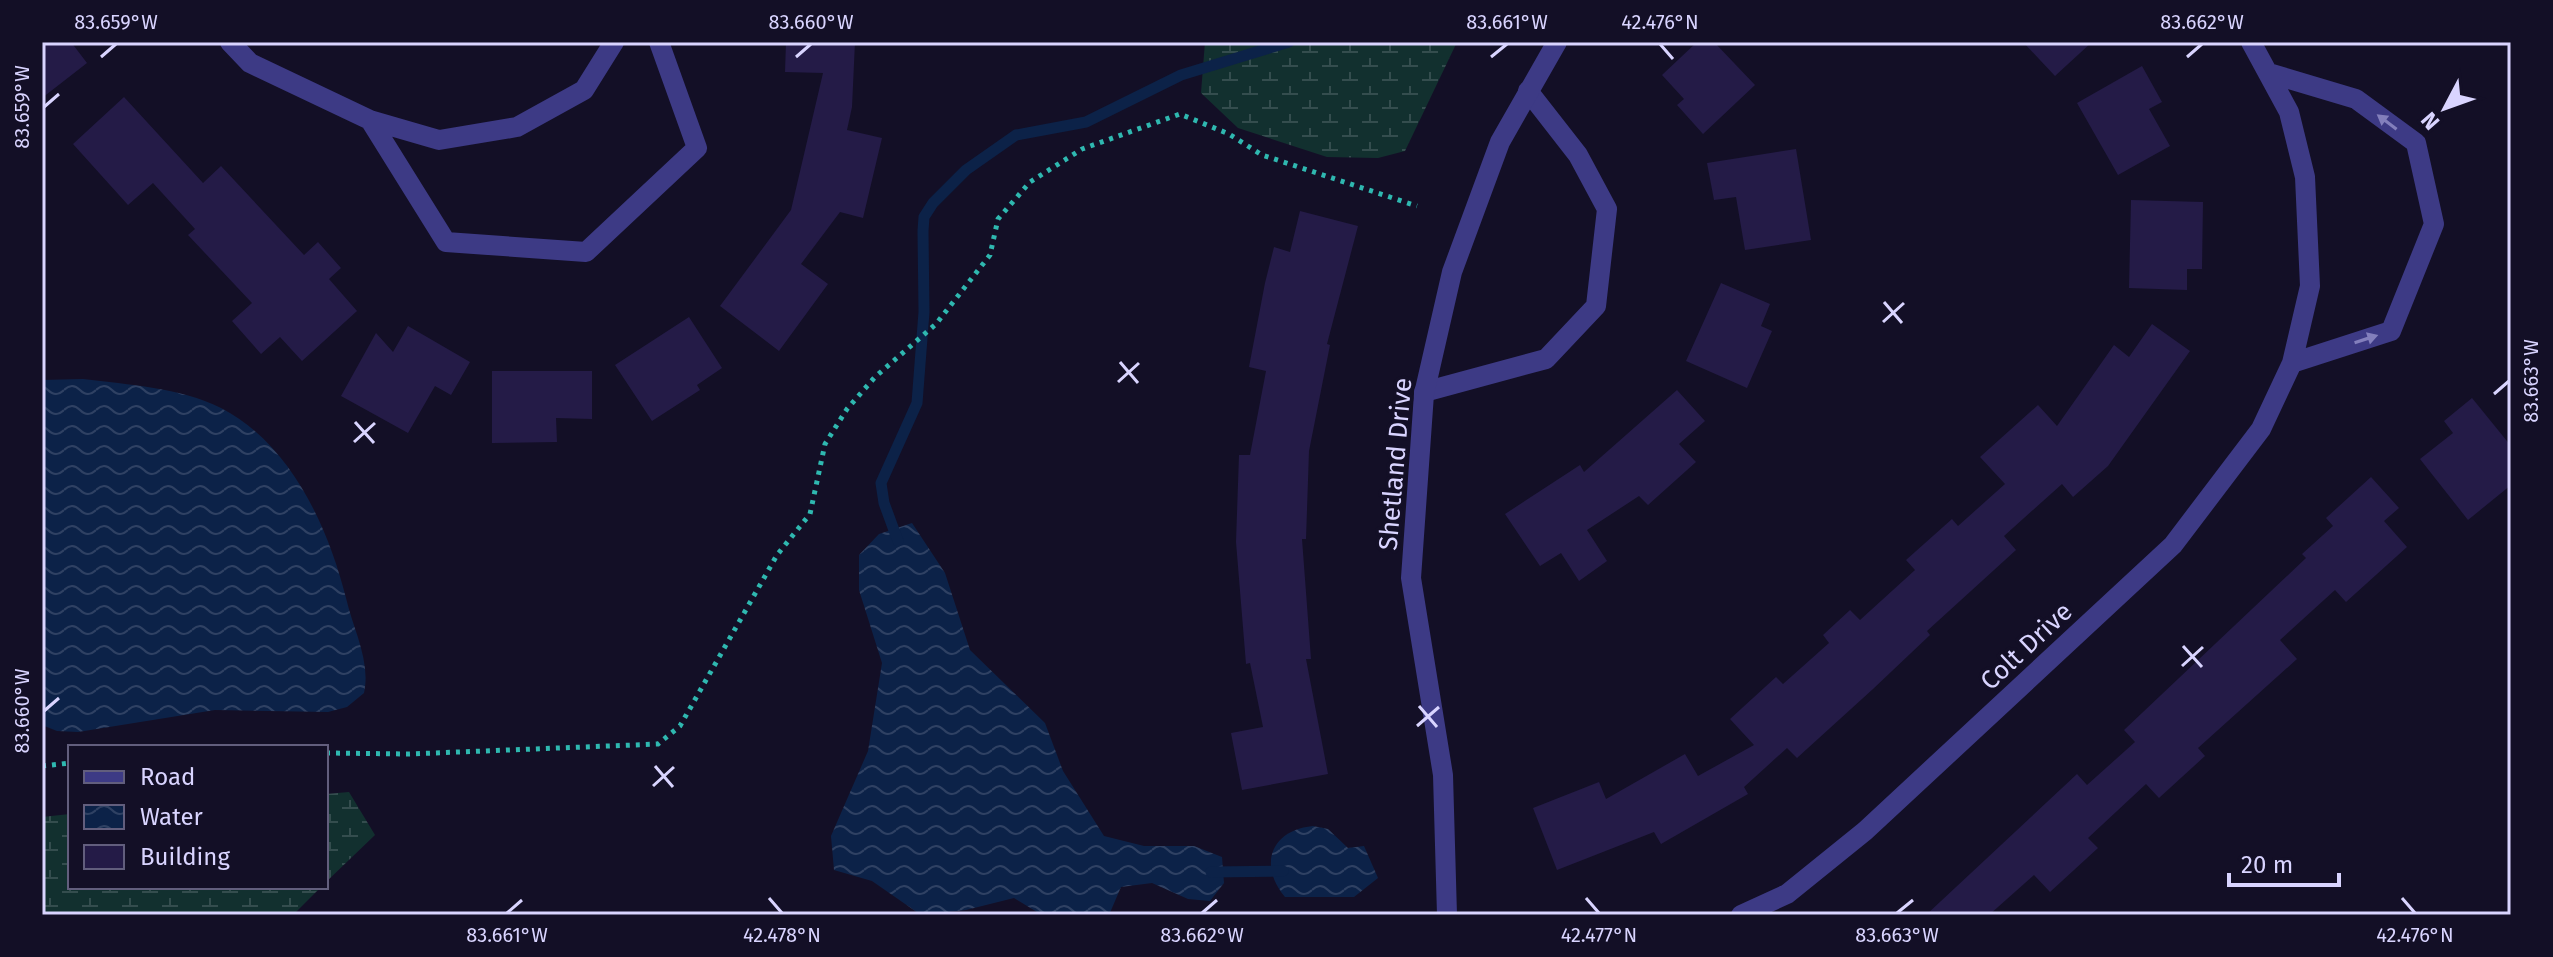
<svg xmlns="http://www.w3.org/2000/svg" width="2553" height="957" font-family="'Fira Sans',sans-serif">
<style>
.wetland{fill:url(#wetland-marsh)}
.water{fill:url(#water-waves)}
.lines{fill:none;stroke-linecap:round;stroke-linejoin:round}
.stream{stroke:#0c2248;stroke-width:11}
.building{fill:#241b47}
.path{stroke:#2fb8b0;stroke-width:5;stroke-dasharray:4 6;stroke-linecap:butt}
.service{stroke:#3d3a85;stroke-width:20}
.minor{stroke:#3d3a85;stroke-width:20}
.oneway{fill:#837fbc}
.ticks{fill:none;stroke:#d9d4ff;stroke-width:3}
.labels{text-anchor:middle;stroke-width:7;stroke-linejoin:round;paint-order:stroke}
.street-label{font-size:26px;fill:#d9d4ff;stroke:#130f26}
.neatline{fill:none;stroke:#d9d4ff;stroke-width:3}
.ticks-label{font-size:20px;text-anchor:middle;fill:#d9d4ff}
</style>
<defs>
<pattern id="wetland-marsh" width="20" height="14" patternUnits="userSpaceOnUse" patternTransform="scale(2)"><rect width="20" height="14" fill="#12302f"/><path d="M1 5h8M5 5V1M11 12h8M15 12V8" fill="none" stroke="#344d4e"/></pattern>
<pattern id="water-waves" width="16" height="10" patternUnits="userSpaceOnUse" patternTransform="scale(2)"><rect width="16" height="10" fill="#0c2248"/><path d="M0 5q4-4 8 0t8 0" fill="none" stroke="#2f4163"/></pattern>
</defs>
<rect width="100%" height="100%" fill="#130f26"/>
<path class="wetland" d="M1205,42H1457L1405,151L1378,158L1327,157L1238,128L1201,93Z
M349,792L375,835L326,882V794Z
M70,814V887H321L293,915H42V817Z"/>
<path class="water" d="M83,379C129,385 179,387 221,408C291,444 328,527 346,598C353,629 371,661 364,693L347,707L328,712L215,710L78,732L57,731L42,725V380Z
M912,523L945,573L970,650L1045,723L1063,771L1104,836L1144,846H1194L1222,857L1224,883L1210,901L1188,899L1152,883L1121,887L1109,915H1042L1014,898L966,910L921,915L872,881L834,870L831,836L868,751L882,663L859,590V555L879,534Z
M1313,826L1328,829L1348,848L1364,846L1378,878L1354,897H1285C1258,865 1271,830 1313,826Z"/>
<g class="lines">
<path class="stream" d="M898,541L884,503L881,483L917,403L924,312L923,231L924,217L933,203L966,170L1016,135L1086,122L1181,75L1289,42
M1211,872L1283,871"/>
</g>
<path class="building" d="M42,42H71L87,63L42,98Z
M786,42H855L852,107L847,130L882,138L863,218L840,212L801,264L828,284L779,351L720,306L791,210L823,73L785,72Z
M1697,42H1714L1755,85L1703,134L1677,105L1684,99L1662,75Z
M2023,42H2092L2055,76Z
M2142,66L2162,102L2149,109L2170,146L2118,175L2077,103Z
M124,97L203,183L221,166L304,255L318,242L341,268L329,279L357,311L302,361L280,337L261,354L232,321L252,303L188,235L195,229L153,183L128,205L73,144Z
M1796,149L1811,240L1745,250L1736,197L1714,200L1707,163Z
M2131,200L2203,202L2202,269H2187V290L2129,288Z
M1300,211L1358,226L1327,344L1330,345L1309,451L1306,539H1302L1311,659H1306L1328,774L1242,790L1231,733L1263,727L1250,663L1246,664L1236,542L1239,455H1250L1266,371L1249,367L1265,283L1274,247L1290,252Z
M1721,283L1770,304L1761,326L1772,331L1747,388L1686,361Z
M689,317L722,368L697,385L700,390L652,421L615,365Z
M2152,324L2190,351L2108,466L2073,497L2062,484L2004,536L2016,550L1927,631L1930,635L1873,689L1797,758L1787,748L1744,787L1748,794L1661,844L1654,832L1557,870L1533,808L1599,782L1606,799L1685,754L1698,776L1754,745L1730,719L1776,677L1783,684L1829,643L1823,635L1850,610L1860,620L1915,570L1906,560L1952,519L1958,526L2005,484L1980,457L2038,405L2057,426L2114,345L2129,357Z
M408,326L470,362L451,395L435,386L408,433L341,396L376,333L393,352Z
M492,371H592V419L556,418L557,442L492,443Z
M1677,390L1705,421L1679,444L1696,462L1648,505L1639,496L1587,530L1607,561L1579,581L1561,553L1540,566L1505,514L1580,465L1584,472Z
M2472,398L2511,446V485L2468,520L2420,459L2453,433L2444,421Z
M2371,477L2399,508L2384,521L2407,547L2346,602L2335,590L2280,640L2297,659L2198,748L2205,756L2159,798L2146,784L2088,838L2098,848L2050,892L2034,875L1989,915H1926L2077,774L2087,785L2135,742L2124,730L2306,558L2302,554L2333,526L2326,518Z"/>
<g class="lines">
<path class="path" d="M326,753L409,754L658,744L680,726L777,555L810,514L825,444L847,409L875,377L936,324L990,255L998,219L1030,182L1082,149L1180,114L1229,134L1262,155L1417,206
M42,766L70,763"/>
<path class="service" d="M1424,392L1546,359L1596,306L1607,209L1578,155L1528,91"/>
<path class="minor" d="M230,42L250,63L370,120L439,140L517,127L584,90L614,42
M2269,73L2356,99L2416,143L2434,224L2391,331L2292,363
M370,120L446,242L586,252L697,148L659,42
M1447,915L1443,775L1411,578L1424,394L1452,272L1500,142L1557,42
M1741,915L1787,894L1865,831L2173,545L2261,429L2292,363L2310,286L2305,177L2289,112L2251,42"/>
</g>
<defs><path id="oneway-solid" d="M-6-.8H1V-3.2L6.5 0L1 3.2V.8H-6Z" transform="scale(2)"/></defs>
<g class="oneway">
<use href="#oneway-solid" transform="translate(2387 122) rotate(-143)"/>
<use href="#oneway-solid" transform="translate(2366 339) rotate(-18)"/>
</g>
<path class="ticks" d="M1660,44L1673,59M101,57L116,44M796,57L811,44M1491,57L1507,44M2187,57L2202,44M44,107L59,94M1884,302L1902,323M1883,322L1904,303M1120,362L1138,383M1118,382L1139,363M2494,394L2509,381M355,422L374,443M354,442L375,423M2183,646L2202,667M2182,666L2203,647M1419,706L1437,727M44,711L59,698M1417,726L1439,707M655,766L673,787M653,786L674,767M769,898L782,913M1586,898L1599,913M2402,898L2415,913M507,913L522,900M1202,913L1217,900M1897,913L1913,900"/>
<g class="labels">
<g class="street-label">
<text transform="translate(1395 464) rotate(-85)" y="9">Shetland Drive</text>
<text transform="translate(2026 646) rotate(-43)" y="9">Colt Drive</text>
</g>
</g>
<rect width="2553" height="957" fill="none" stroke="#130f26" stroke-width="88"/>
<rect x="68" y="745" width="260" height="144" fill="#130f26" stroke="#625e7d" stroke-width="2"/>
<rect x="84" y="771" width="40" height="12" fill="#3d3a85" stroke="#625e7d" stroke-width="2"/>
<text x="140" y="785" font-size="24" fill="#d9d4ff">Road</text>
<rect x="84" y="805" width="40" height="24" fill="url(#water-waves)" stroke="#625e7d" stroke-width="2"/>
<text x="140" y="825" font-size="24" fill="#d9d4ff">Water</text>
<rect x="84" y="845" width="40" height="24" fill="#241b47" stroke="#625e7d" stroke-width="2"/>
<text x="140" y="865" font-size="24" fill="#d9d4ff">Building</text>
<g transform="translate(2445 108) rotate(229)" stroke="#130f26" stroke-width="6" paint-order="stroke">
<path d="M0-6L14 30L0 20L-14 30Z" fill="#d9d4ff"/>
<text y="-12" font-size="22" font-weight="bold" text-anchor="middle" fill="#d9d4ff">N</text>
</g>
<path d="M2229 873v12h110v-12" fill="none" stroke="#d9d4ff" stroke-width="4"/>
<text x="2241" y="873" font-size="24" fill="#d9d4ff" stroke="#130f26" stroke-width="6" paint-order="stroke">20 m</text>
<rect x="44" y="44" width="2465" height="869" class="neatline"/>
<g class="ticks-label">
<text x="116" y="29">83.659°W</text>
<text x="811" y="29">83.660°W</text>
<text x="1507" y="29">83.661°W</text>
<text x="1660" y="29">42.476°N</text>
<text x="2202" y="29">83.662°W</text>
<text transform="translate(22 107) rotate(-90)" y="7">83.659°W</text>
<text transform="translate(2531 381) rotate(-90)" y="7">83.663°W</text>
<text transform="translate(22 711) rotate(-90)" y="7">83.660°W</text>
<text x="507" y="942">83.661°W</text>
<text x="782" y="942">42.478°N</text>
<text x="1202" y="942">83.662°W</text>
<text x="1599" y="942">42.477°N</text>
<text x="1897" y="942">83.663°W</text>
<text x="2415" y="942">42.476°N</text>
</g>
</svg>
